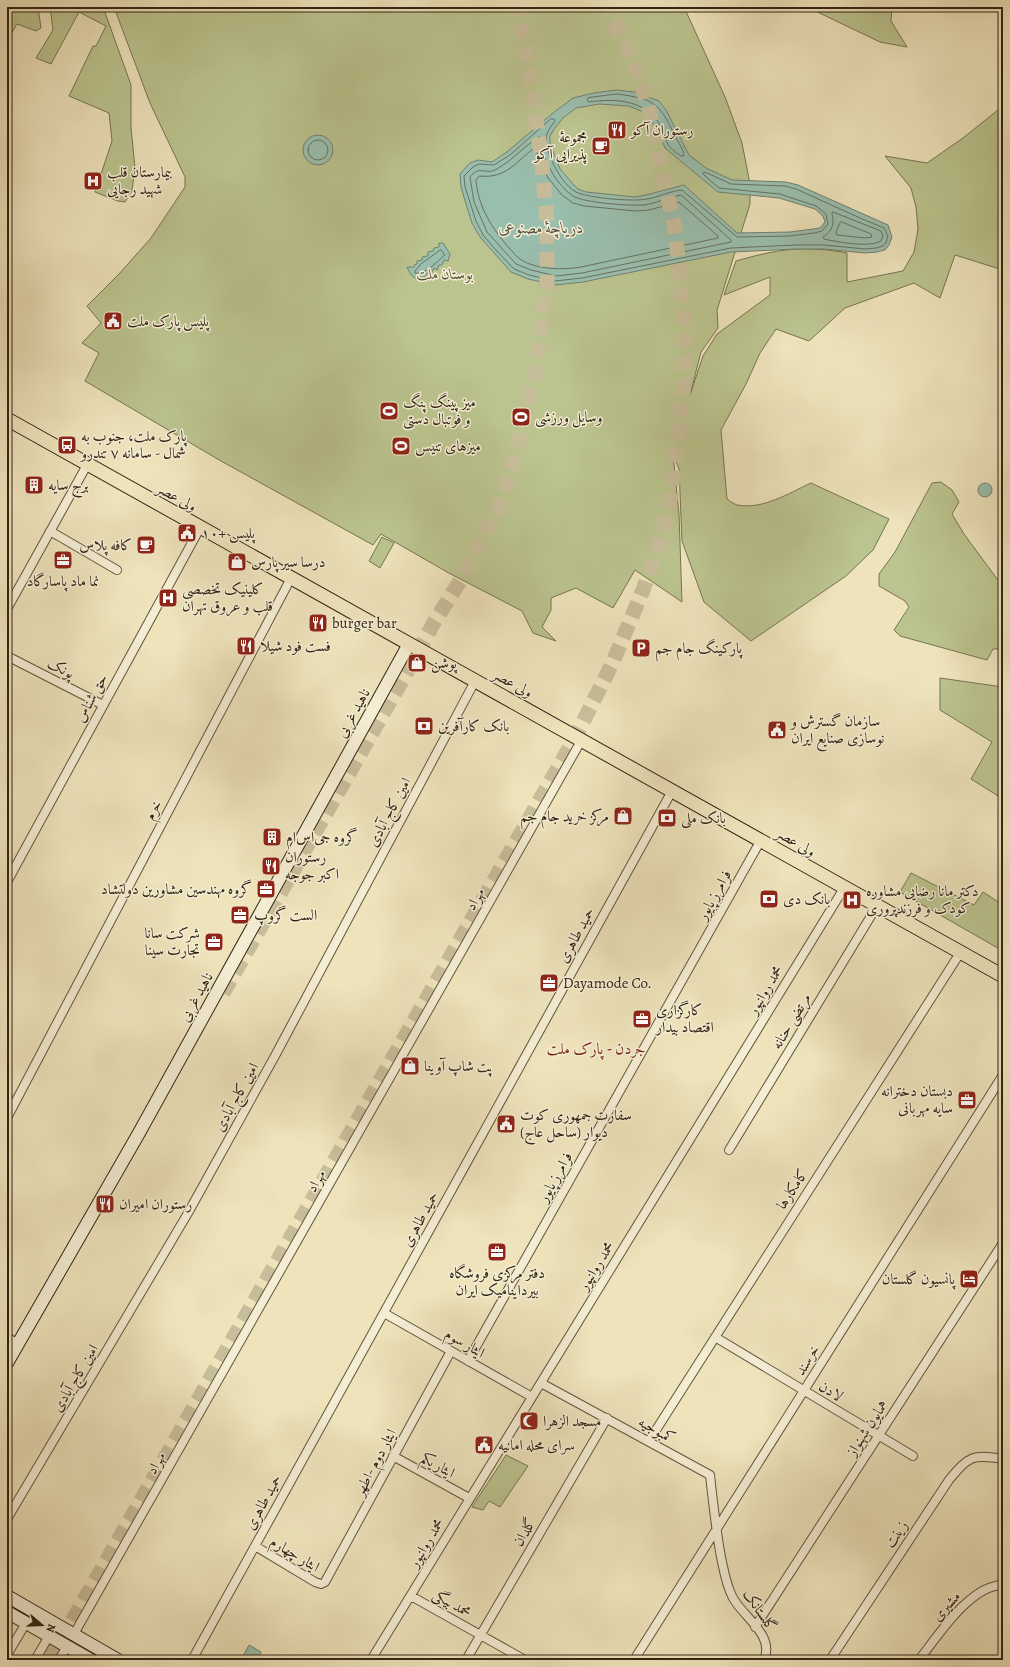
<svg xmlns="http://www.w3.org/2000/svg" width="1010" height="1667" font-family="Alegreya,Amiri,serif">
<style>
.green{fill:#bbc38e;stroke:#767452}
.water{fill:#9abead;stroke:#708070;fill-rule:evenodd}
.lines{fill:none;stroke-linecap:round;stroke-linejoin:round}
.shore{stroke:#667161;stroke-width:1}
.highway-tunnel{stroke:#c8bd9a;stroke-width:15;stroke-dasharray:15 8;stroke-linecap:butt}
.street-casing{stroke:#61543e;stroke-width:10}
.secondary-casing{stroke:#322415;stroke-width:14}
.primary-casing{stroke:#322415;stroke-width:15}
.street{stroke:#f4edd3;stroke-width:8}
.secondary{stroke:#f4edd3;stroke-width:12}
.primary{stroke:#eee3bb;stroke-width:13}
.labels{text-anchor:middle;stroke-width:3;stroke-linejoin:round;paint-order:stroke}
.poi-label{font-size:15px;fill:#322415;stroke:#f4edd3;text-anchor:start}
.park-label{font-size:15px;font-style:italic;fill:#544c33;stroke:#f4edd3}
.street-label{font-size:15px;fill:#322415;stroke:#f4edd3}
.water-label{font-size:16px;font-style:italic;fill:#515243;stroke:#f4edd3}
.neighbourhood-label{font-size:16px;fill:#7a1f14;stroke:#f4edd3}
</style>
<rect width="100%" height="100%" fill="#eee3bb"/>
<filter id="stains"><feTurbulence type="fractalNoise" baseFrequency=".005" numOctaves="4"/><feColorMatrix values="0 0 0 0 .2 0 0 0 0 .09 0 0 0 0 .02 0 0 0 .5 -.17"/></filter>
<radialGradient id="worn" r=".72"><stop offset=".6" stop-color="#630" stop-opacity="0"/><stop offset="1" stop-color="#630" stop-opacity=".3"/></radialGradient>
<path class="green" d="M7,7H38L41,28L36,31L17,24L7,41Z
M50,7H103L131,85V128L135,168L132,191L125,202L118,201L95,192L112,141L109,113L69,96L93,46H96L106,26L79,12L51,64L36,58L53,30Z
M114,7H684L725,97L742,143L750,184V204L717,310L718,328L701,352L690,395L703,356L717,334L770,295V277L724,295L736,261C778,249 804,245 847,253V282L903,271L914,252L918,229L916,207L911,188L885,156L927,163L963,138L1003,106V270L955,255L940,298L914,283L845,308L809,341L776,329L760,353L746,384L721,430L727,499C730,501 734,504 737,505C763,510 789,493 811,483L889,519L873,550L846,576L751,641L704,602L682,541L679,469L673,454L679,514L682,602L635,570L613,608L576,588L551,598V610L542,627L556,641L533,633L522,611L447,572L381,534L373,545L221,461L85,381L99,353L82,343L101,323L87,306L119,274L151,238L185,187V177L150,103Z
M807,7H892L891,21L907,47L880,42Z
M941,482L952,490L959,502L952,514L964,534L1003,587V649H993L987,660L900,636L894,630L909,607L905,601L879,586V574L895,552L932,483Z
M382,537L394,543L380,568L369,561Z
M940,678L1003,687V799L971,779L992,742L940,710Z
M911,873L974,905L983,892L1003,905V951L900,892Z
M506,1455L528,1466L500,1507L489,1501L483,1510L472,1507Z"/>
<path class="water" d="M616,90L634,92L659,101L666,110L689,155L706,168L732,180L786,182L798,185L888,225L892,237L889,245L885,250L877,252L865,253L824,249H796L731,252L583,282L555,285L528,279L511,272L480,237L472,223L466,204L461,187L460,174L470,163L478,160L492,162L507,152L553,113L573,98L594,93ZM599,104L629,106L641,111L657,128L665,148L718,192L779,198L815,209L823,216L825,222L820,228L813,229L790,232L737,233L684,185L646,195L635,197L586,192L578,189L573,184L560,169L550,143V136L554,129L563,118L576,108Z
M303 150a15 15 0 1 1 30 0a15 15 0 1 1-30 0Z
M439,243H443L450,254L448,261L444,260L442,265H439L437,270L434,268L431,274L428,273L425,277H421L419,281L411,275L407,267H414V265L417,264V261L422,260V257L428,256V252L433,251L434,248L439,247Z
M978 490a7 7 0 1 1 14 0a7 7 0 1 1-14 0Z
M249,1645L261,1652L257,1660H241Z"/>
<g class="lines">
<path class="shore" d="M617,94C654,99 659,102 675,136C678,142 684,150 684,156H681C677,153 672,150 669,146C665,141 664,132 661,126C645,100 617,98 589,102L587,100L588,98Z
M551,119H554L555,121C542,137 545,144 552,161C557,172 566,187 576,192C588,198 634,202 647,199C659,197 670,191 682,190L737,237L790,236L814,233L822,231L828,224L826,214L816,206L780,194L719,188L704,175L703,173L705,172L731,184L785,186L796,189L860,218L884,228L888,236L886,243L883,246L876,248L865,249L824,245H797L731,248L582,278L555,281L529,275L514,269L495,249L483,235L476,221L465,187L464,176L473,167L479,164L494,165L510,155Z
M539,137L541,139C541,157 557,186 573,196C584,203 631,206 645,205C657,203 669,197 681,195L731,240V242L582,273L556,276L531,270L516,264L487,232L474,202L470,177C480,164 485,176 497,169C513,160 524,146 539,137Z
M308 150a10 10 0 1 1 20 0a10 10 0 1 1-20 0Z
M535,148L548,178L562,195L573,203L584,206L636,211L649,210L679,202L718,236V238L581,267C563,270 536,270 520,259C516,257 513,251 509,248C492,228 478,207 476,180L479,176C495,178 508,172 520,160C525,156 529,151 535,148Z
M833,212L881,231L883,236L881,241C869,248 838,242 824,239L823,237C832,231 835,224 832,214Z
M842,222L871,234L872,237L865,238L837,235L836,232L840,223Z
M441,250L445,255C437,261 426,275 415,273V271L421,264Z"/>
<path class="highway-tunnel" d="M223,993L411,665L433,624L462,578L502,500L522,430L536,365L547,284V220L541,154L519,7
M48,1660L71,1623L575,738L613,662L643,590L663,533L671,495L684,384L685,327L675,229L648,105L631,56L608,7"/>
<g class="street-casing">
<path id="street" d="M50,531L117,570
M7,609L87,465
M7,656L103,705
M7,882L200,528
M7,1118L291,578
M729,1150L877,906
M384,1313L532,1397
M7,1337L18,1344
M715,1337L913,1456
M468,1361L761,840
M541,1383L710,1475C713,1503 716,1530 721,1557C724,1571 726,1585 733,1598C744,1618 775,1635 764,1660
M649,1441L960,953
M393,1456L469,1498
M7,1519L188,1213L276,1054L475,681
M255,1546L315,1582L321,1584L325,1582L451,1351
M411,1596L525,1660
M755,1627L1003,1243
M74,1634L581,741
M7,1655L26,1623
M35,1660L49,1636
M59,1660L67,1646
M192,1660L672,791
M371,1660L844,888
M466,1660L607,1418
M634,1660L1003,1075
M830,1660L949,1480C969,1456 972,1454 1003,1459
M919,1660C938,1636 970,1585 1003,1585"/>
</g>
<g class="secondary-casing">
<path id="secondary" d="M7,1363L139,1133L409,644
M7,1596L118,1660
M7,1612L91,1660"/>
</g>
<g class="primary-casing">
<path id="primary" d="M7,419L1003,976"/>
</g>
<use href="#street" class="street"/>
<use href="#secondary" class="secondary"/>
<use href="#primary" class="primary"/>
</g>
<defs>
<g id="restaurant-square" transform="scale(1)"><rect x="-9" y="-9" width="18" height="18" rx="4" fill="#8f2418" stroke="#f4edd3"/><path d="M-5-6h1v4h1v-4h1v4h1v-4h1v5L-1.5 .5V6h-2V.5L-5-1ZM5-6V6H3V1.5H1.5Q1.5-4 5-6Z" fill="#fff"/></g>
<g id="cafe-square" transform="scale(1)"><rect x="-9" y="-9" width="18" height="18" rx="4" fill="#8f2418" stroke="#f4edd3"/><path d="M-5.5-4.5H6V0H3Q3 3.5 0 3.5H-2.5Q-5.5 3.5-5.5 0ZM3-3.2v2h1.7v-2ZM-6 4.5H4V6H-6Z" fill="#fff"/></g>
<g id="hospital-square" transform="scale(1)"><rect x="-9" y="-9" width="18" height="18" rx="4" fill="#8f2418" stroke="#f4edd3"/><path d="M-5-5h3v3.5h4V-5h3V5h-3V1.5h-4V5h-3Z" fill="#fff"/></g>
<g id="civic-square" transform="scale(1)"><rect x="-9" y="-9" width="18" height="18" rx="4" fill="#8f2418" stroke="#f4edd3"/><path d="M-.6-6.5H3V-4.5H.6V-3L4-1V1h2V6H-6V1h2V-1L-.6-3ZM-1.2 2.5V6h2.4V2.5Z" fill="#fff"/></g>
<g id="stadium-square" transform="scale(1)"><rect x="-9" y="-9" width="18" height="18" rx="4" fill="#8f2418" stroke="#f4edd3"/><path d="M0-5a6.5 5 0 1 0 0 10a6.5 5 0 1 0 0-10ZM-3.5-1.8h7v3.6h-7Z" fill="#fff"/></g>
<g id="bus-square" transform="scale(1)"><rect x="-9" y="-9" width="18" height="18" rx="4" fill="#8f2418" stroke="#f4edd3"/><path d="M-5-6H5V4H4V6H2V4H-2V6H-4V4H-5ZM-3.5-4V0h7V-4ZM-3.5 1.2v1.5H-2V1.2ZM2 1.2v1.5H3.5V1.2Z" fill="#fff"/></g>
<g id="building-square" transform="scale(1)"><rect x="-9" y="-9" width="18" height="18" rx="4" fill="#8f2418" stroke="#f4edd3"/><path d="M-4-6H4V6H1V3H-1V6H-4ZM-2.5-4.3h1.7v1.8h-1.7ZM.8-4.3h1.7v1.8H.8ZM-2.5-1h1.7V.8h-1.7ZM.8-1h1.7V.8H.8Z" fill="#fff"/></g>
<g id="office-square" transform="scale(1)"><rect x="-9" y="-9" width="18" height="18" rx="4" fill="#8f2418" stroke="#f4edd3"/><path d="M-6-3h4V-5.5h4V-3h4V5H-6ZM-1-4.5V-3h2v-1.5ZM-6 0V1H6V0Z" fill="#fff"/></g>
<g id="shop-square" transform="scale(1)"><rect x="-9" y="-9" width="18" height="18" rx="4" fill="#8f2418" stroke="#f4edd3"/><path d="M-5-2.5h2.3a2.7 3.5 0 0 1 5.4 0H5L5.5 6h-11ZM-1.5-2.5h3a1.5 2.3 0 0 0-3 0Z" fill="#fff"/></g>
<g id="parking-square" transform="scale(1)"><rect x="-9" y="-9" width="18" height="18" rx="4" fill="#8f2418" stroke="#f4edd3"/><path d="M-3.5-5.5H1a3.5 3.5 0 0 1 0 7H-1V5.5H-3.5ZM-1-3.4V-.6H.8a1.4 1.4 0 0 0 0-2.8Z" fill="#fff"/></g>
<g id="bank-square" transform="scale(1)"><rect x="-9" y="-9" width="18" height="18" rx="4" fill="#8f2418" stroke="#f4edd3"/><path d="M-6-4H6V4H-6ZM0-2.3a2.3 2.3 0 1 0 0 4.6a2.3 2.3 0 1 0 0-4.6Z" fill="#fff"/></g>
<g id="hotel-square" transform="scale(1)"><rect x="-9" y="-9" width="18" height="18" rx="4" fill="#8f2418" stroke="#f4edd3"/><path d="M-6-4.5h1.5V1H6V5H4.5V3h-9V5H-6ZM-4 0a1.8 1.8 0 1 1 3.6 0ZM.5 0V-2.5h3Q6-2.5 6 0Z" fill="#fff"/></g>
<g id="mosque-square" transform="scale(1)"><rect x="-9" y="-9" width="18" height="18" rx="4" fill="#8f2418" stroke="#f4edd3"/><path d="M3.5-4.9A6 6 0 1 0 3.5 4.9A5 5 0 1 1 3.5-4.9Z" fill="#fff"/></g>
</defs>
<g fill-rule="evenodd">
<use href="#restaurant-square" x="617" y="130"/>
<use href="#cafe-square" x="601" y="146"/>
<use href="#hospital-square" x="93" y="181"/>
<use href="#civic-square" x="113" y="321"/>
<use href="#stadium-square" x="389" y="411"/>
<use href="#stadium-square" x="521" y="417"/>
<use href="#bus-square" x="67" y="445"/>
<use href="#stadium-square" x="401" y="446"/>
<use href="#building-square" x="34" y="485"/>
<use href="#civic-square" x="187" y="533"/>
<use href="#cafe-square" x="146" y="545"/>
<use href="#office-square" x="63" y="560"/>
<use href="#shop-square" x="237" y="562"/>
<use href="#hospital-square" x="168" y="598"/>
<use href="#restaurant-square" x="318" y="623"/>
<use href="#restaurant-square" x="246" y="646"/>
<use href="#parking-square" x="641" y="648"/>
<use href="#shop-square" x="417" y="663"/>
<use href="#bank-square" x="424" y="726"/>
<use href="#civic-square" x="777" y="730"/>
<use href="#shop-square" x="623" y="816"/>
<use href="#bank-square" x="667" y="818"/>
<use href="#building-square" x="272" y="837"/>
<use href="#restaurant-square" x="271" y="866"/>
<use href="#office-square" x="266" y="889"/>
<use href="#bank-square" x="769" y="899"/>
<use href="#hospital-square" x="852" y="900"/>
<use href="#office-square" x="240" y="915"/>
<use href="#office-square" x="214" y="942"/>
<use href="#office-square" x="549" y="983"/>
<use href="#office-square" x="642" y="1019"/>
<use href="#shop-square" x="410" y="1066"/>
<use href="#office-square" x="967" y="1100"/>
<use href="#civic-square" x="506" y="1124"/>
<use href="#restaurant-square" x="105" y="1204"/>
<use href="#office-square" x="497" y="1252"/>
<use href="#hotel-square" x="969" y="1279"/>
<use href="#mosque-square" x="529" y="1421"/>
<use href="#civic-square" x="484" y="1445"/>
</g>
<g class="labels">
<g class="poi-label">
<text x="631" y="135">رستوران آکو</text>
<text x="587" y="142" text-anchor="end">مجموعهٔ<tspan x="587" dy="17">پذیرایی آکو</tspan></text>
<text x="107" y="177">بیمارستان قلب<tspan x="107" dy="17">شهید رجایی</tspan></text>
<text x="127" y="326">پلیس پارک ملت</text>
<text x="403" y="407">میز پینگ پنگ<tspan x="403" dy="17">و فوتبال دستی</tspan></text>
<text x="535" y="422">وسایل ورزشی</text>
<text x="81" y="441">پارک ملت، جنوب به<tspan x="81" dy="17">شمال - سامانه ۷ تندرو</tspan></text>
<text x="415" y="451">میزهای تنیس</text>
<text x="48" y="490">برج سایه</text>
<text x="201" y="538">پلیس +۱۰</text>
<text x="132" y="550" text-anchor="end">کافه پلاس</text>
<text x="251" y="567">درسا سیر پارس</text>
<text x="63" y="586" text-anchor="middle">نما ماد پاسارگاد</text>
<text x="182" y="594">کلینیک تخصصی<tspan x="182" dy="17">قلب و عروق تهران</tspan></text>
<text x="332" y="628">burger bar</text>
<text x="260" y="651">فست فود شیلا</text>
<text x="655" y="653">پارکینگ جام جم</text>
<text x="431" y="668">پوشن</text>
<text x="791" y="726">سازمان گسترش و<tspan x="791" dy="17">نوسازی صنایع ایران</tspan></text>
<text x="438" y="731">بانک کارآفرین</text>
<text x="609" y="821" text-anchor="end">مرکز خرید جام جم</text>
<text x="681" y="823">بانک ملی</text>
<text x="286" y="842">گروه جی‌اس‌ام</text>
<text x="285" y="862">رستوران<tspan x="285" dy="17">اکبر جوجه</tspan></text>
<text x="252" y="894" text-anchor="end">گروه مهندسین مشاورین دولتشاد</text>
<text x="866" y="896">دکتر مانا رضایی مشاوره<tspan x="866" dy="17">کودک و فرزندپروری</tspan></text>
<text x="783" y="904">بانک دی</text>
<text x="254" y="920">الست گروپ</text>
<text x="200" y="938" text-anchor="end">شرکت سانا<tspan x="200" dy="17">تجارت سینا</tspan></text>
<text x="563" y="988">Dayamode Co.</text>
<text x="656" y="1015">کارگزاری<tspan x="656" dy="17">اقتصاد بیدار</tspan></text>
<text x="424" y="1071">پت شاپ آوینا</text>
<text x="953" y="1096" text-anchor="end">دبستان دخترانه<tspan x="953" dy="17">سایه مهربانی</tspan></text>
<text x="520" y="1120">سفارت جمهوری کوت<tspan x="520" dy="17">دیوار (ساحل عاج)</tspan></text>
<text x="119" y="1209">رستوران امیران</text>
<text x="497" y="1278" text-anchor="middle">دفتر مرکزی فروشگاه<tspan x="497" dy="17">بیرداینامیک ایران</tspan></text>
<text x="955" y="1284" text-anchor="end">پانسیون گلستان</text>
<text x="543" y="1426">مسجد الزهرا</text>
<text x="498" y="1450">سرای محله امانیه</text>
</g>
<g class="park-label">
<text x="445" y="279">بوستان ملت</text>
</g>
<g class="street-label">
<text transform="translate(177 497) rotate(29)" y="5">ولی عصر</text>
<text transform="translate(61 668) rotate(27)" y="5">پونک</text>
<text transform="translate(513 683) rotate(29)" y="5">ولی عصر</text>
<text transform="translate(91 698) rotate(-61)" y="5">حق شناس</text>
<text transform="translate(353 713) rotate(-61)" y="5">ناهید غربی</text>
<text transform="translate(153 810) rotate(-62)" y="5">خرم</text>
<text transform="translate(389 812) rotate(-62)" y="5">امین کاج آبادی</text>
<text transform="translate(796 842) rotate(30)" y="5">ولی عصر</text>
<text transform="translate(714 895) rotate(-61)" y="5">فرامرز پایور</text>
<text transform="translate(475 899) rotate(-60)" y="5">مهراد</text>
<text transform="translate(576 935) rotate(-61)" y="5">حمید طاهری</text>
<text transform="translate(765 990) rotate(-59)" y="5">محمد روانپور</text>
<text transform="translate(196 997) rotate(-61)" y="5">ناهید غربی</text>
<text transform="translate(791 1021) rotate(-59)" y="5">مرتضی حنانه</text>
<text transform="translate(236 1097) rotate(-61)" y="5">امین کاج آبادی</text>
<text transform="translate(555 1177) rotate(-61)" y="5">فرامرز پایور</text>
<text transform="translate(316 1181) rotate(-60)" y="5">مهراد</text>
<text transform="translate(792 1189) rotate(-57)" y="5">کامکارها</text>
<text transform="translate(420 1219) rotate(-61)" y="5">حمید طاهری</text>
<text transform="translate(596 1266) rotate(-58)" y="5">محمد روانپور</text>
<text transform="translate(465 1343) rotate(30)" y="5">ایثار سوم</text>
<text transform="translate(807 1360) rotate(-58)" y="5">خرسند</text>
<text transform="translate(75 1378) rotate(-59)" y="5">امین کاج آبادی</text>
<text transform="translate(831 1391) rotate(31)" y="5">لادن</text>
<text transform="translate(867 1428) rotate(-57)" y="5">همایون شهنواز</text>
<text transform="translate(657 1430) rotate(29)" y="5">کمبوجیه</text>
<text transform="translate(375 1462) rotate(-62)" y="5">ایثار دوم -اطهر</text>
<text transform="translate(156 1463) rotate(-60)" y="5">مهراد</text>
<text transform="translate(438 1465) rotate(29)" y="5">ایثار یکم</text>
<text transform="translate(263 1502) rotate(-61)" y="5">حمید طاهری</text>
<text transform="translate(524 1532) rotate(-60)" y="5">گلدان</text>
<text transform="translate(896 1534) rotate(-56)" y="5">زینت</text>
<text transform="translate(426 1543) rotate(-59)" y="5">محمد روانپور</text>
<text transform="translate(295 1554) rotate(31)" y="5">ایثار چهارم</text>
<text transform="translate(452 1603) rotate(29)" y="5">محمد بيگی</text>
<text transform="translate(946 1606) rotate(-48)" y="5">مشیری</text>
<text transform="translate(760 1610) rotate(55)" y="5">گلستانک</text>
</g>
<g class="water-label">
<text x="541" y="233">دریاچهٔ مصنوعی</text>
</g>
<g class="neighbourhood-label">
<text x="596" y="1054">جردن - پارک ملت</text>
</g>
</g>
<rect width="1010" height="1667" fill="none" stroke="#eee3bb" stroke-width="24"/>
<rect x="8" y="8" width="994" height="1651" fill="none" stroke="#322415" stroke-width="2"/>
<rect x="12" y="12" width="986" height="1643" fill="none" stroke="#322415"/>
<g transform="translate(42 1625) rotate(109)" stroke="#f4edd3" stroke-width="3" paint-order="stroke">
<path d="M0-3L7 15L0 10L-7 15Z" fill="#322415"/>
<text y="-6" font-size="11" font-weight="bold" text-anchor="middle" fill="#322415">N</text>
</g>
<rect width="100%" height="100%" filter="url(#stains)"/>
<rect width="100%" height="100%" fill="url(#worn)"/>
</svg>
